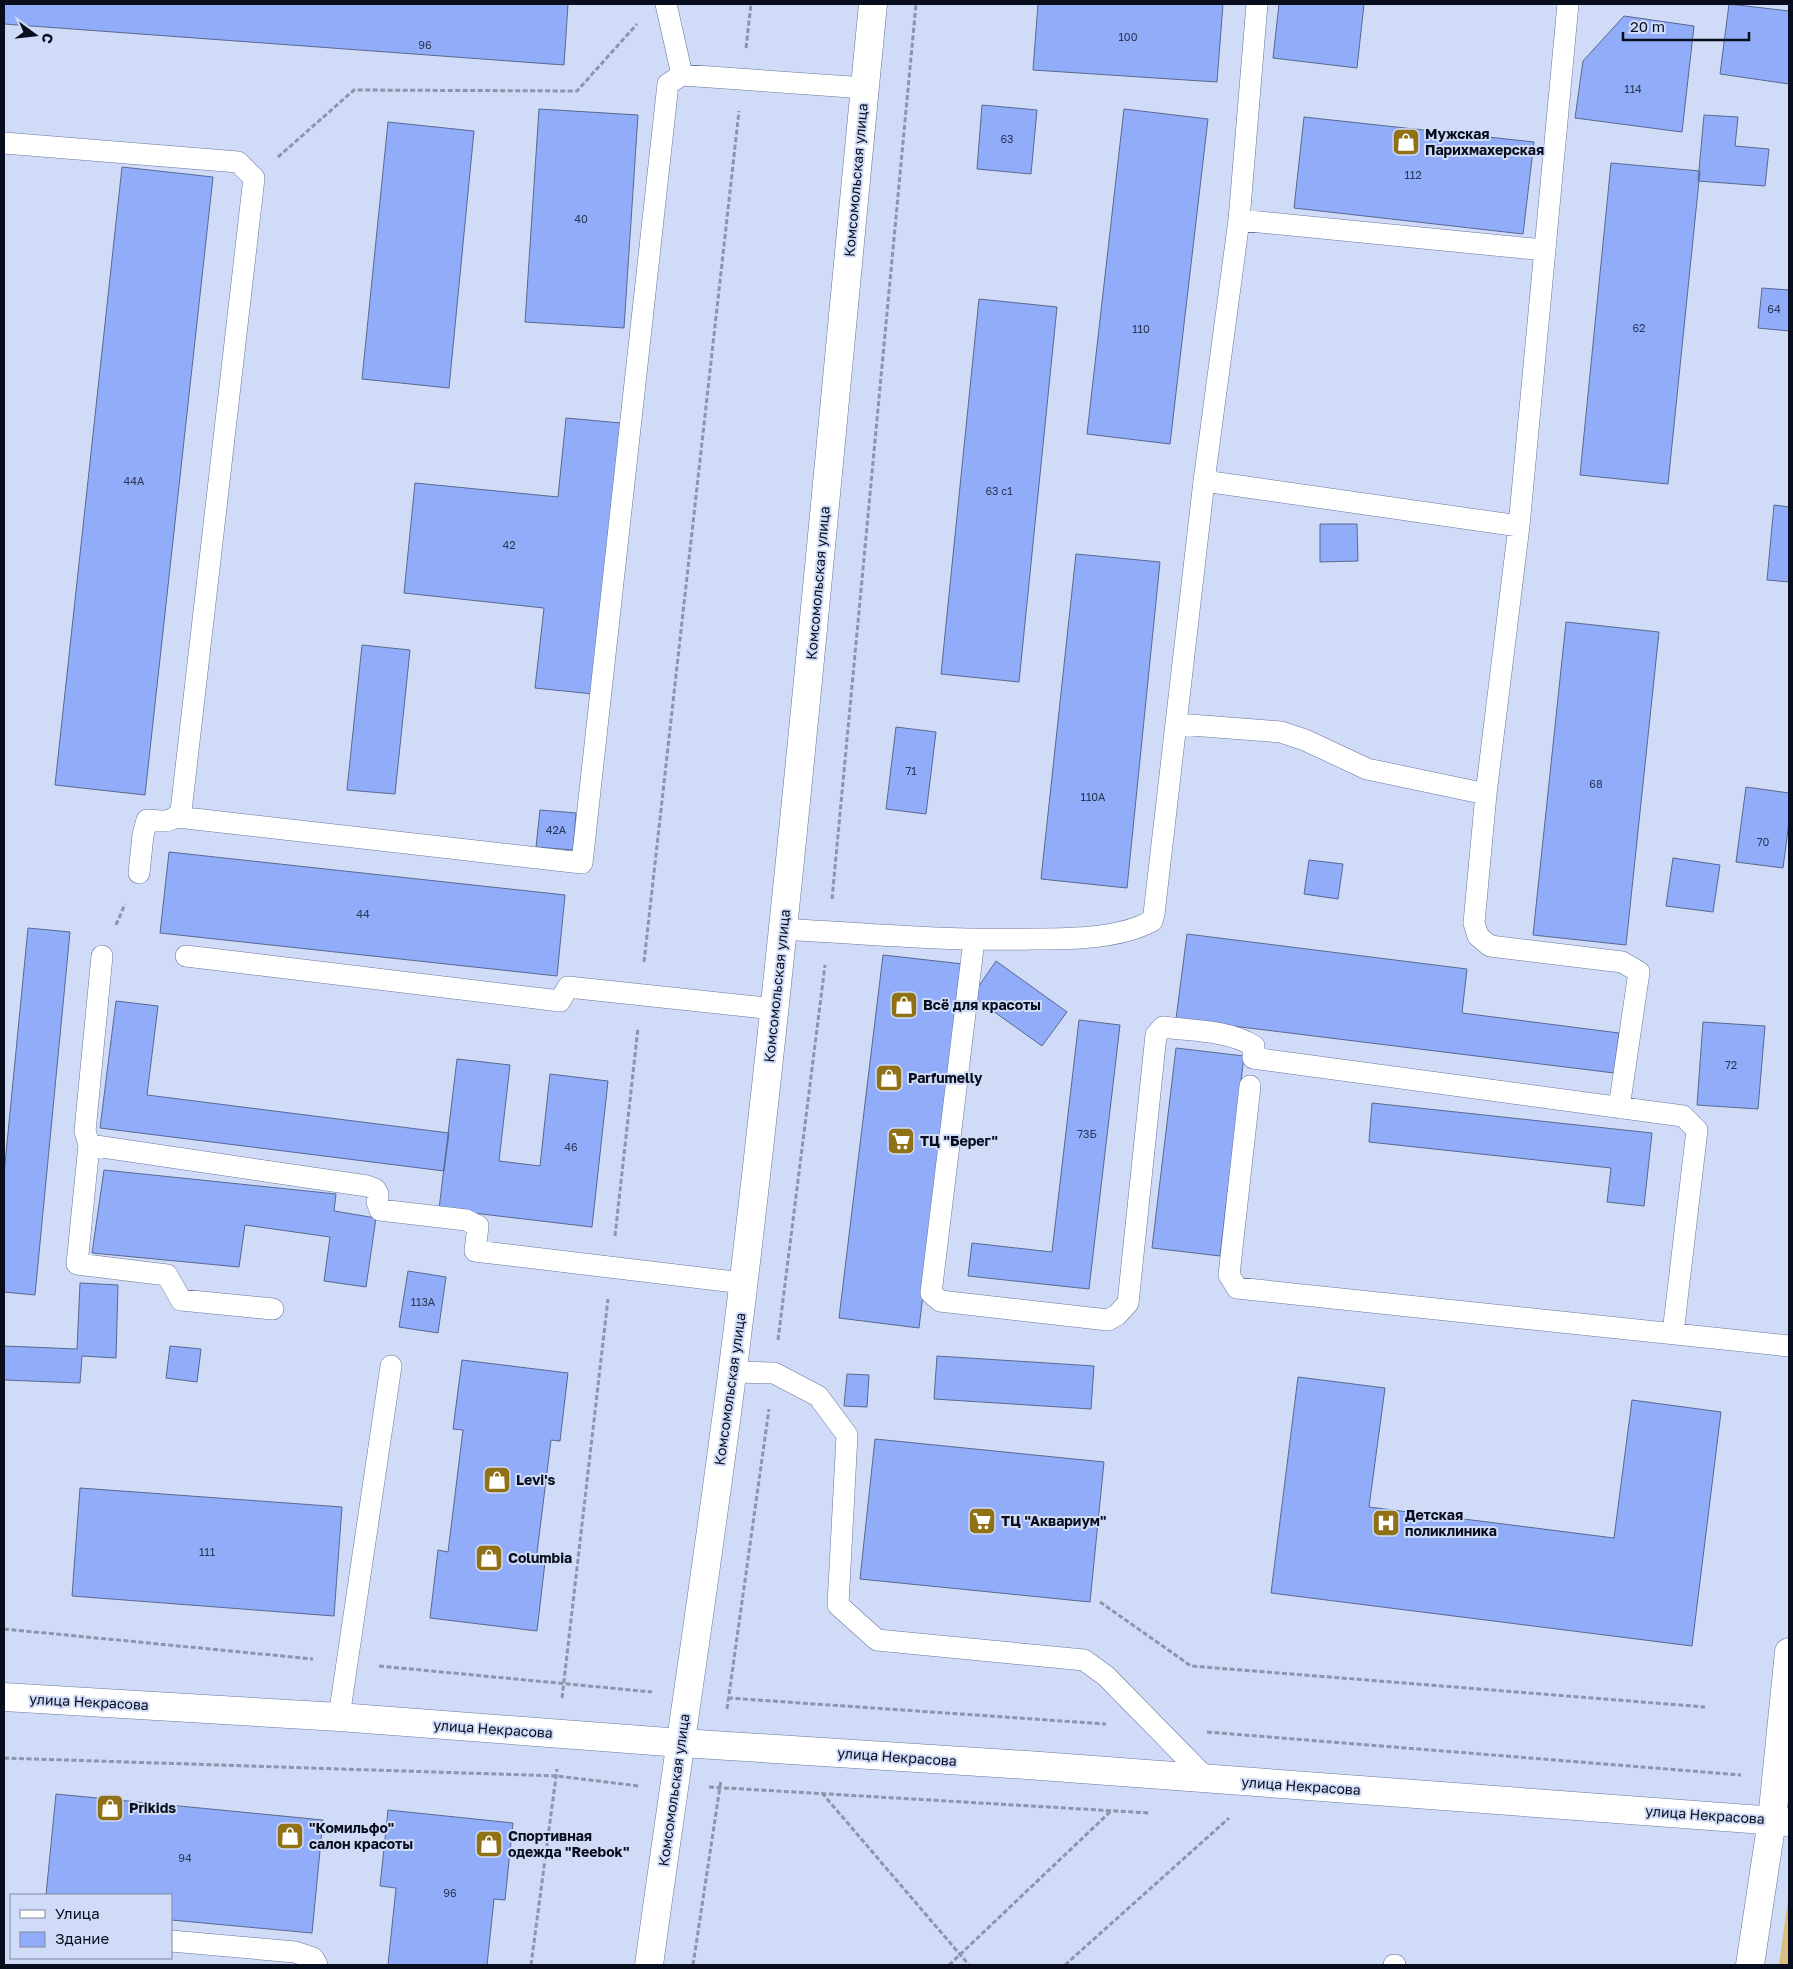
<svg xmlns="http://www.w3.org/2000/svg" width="1793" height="1969" font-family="'Golos Text',sans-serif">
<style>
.green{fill:#dabf7e}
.building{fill:#91adfa;stroke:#596890}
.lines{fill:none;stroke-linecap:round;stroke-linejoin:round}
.service-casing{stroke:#6877a0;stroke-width:22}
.minor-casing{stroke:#6877a0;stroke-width:29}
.secondary-casing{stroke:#6877a0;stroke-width:29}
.primary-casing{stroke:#6877a0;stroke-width:29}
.path{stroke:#8c95ad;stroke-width:3;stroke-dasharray:5 2.5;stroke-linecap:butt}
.service{stroke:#fff;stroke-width:21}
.minor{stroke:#fff;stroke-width:28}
.secondary{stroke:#fff;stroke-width:28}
.primary{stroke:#fff;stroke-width:28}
.labels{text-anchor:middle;stroke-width:4;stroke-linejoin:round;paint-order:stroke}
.number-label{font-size:11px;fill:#2a3654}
.poi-label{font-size:14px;font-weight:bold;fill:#080e1d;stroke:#d0dbf7;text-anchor:start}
.street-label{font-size:14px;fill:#080e1d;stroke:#d0dbf7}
</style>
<rect width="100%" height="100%" fill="#d0dbf7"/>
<path class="green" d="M1789,1892V1965H1779Z"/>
<path class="building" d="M4,4H568L564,65L4,24Z
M1038,4H1223L1217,82L1033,70Z
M1279,4H1364L1357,68L1273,58Z
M1729,4L1789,11V84L1720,74Z
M1624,16L1694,26L1682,132L1575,118L1583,61Z
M982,105L1037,110L1031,174L977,169Z
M539,109L638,115L624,328L525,322Z
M1124,109L1208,119L1170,444L1087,434Z
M1704,115L1738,117L1735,146L1769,149L1765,186L1698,181Z
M1304,117L1534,142L1523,234L1294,208Z
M388,122L474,131L449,388L362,379Z
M1611,163L1700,171L1668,484L1580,475Z
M122,167L213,177L145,795L55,785Z
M1762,288L1789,290V331L1758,328Z
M979,299L1057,307L1019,682L941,674Z
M566,418L621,423L593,694L535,688L544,608L404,593L415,483L558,497Z
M1774,505L1789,507V582L1767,580Z
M1320,524H1357L1358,561L1320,562Z
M1076,554L1160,562L1127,888L1041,879Z
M1566,622L1659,632L1626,945L1533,935Z
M362,645L410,650L395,794L347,790Z
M896,727L936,732L926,814L886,809Z
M1746,787L1789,793V822L1783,868L1736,862Z
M540,810L576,813L573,850L536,847Z
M169,852L565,895L557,976L160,933Z
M1673,858L1720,865L1713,912L1666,906Z
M1309,860L1343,864L1338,899L1304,894Z
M28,928L70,932L35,1295L4,1292V1174Z
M1187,934L1467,969L1462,1013L1619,1033L1614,1073L1176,1019Z
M883,955L963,964L919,1328L839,1318Z
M996,961L1067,1012L1042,1046L972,996Z
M116,1001L158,1006L147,1095L449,1133L444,1171L100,1128Z
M1079,1020L1120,1025L1089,1289L968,1276L972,1243L1052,1252Z
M1703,1022L1765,1026L1758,1109L1697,1105Z
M1176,1048L1244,1056L1220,1256L1152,1248Z
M457,1059L510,1065L499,1161L540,1166L550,1074L608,1081L592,1227L439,1209Z
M1372,1103L1652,1133L1644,1206L1607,1202L1611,1168L1369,1142Z
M104,1170L336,1194L334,1211L376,1218L366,1287L324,1281L330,1237L245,1225L239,1267L92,1253Z
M408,1271L446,1277L438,1333L399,1327Z
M80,1283L118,1285L116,1358L82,1356L80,1383L4,1380V1346L77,1349Z
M170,1346L201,1349L197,1382L166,1378Z
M937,1356L1094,1366L1091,1409L934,1399Z
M462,1360L568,1373L560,1441L551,1440L536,1561L545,1562L537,1631L430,1618L438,1550L448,1552L463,1430L453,1429Z
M847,1374L869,1375L867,1407L844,1406Z
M1298,1377L1385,1388L1369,1507L1614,1538L1632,1400L1721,1412L1692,1646L1271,1593Z
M875,1439L1104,1462L1090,1602L860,1579Z
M80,1488L342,1507L334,1616L72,1596Z
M56,1794L323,1820L312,1933L171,1920V1895H46Z
M388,1810L513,1823L505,1900L494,1899L487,1965H388L396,1888L380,1886Z"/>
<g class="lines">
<g class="service-casing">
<path id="service" d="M666,4L682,75
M1568,4L1519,526L1486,794L1474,923L1478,936L1490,946L1622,962L1639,972L1619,1108
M4,143L238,162L254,178L181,811C172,824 161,821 147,820L143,835L139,873
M1239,220L1544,250
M1204,481L1519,526
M1177,724L1281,732L1305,740L1367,769L1486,794
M177,817L582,863L668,84L682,75L865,88
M783,929C866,934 949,941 1033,939C1071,939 1118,939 1152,921L1154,914L1204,481L1239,220L1257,4
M974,940L931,1293L940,1301L1108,1320L1117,1315L1128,1303L1156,1035L1163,1027C1193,1031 1228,1030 1254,1046L1253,1058L1683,1116L1697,1130L1673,1333
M102,956L85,1131L89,1145L367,1186L375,1189L378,1194L377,1202L380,1210L466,1220L478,1226L475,1251L743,1283
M186,956L560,1001L568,987L774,1009
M1250,1086L1229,1275L1237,1288L1789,1346
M89,1145L77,1264L167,1275L181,1300L273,1309
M732,1372L774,1373L818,1396L847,1435L838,1605L877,1640L1084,1660L1106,1676L1207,1779
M339,1717L391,1366
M171,1941L295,1952L313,1958L317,1965
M1394,1965H1395"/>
</g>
<g class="minor-casing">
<path id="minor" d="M1772,1820L1789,1652"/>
</g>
<g class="secondary-casing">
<path id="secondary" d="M649,1965C680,1739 716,1514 743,1287C794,860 831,432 873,4
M1750,1965L1772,1820"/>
</g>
<g class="primary-casing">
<path id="primary" d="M4,1697L339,1717L681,1743L1027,1765L1789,1822"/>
</g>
<path class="path" d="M746,48L751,4
M278,157L354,90L577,91L637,24
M832,899L916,4
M116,925L125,904
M644,962L739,111
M615,1236L638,1028
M778,1340L825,965
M1100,1602L1191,1666L1705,1707
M4,1629L313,1659
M379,1666L652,1692
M562,1698L608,1299
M728,1698L1106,1724
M727,1709L769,1409
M1207,1732L1741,1775
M4,1758L557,1776L639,1786
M709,1787L1150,1813
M822,1793L969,1965
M531,1965L557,1769
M693,1965L721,1780
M949,1965L1111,1811
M1065,1965L1229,1818"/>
<use href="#service" class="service"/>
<use href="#minor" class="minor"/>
<use href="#secondary" class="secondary"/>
<use href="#primary" class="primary"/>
</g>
<defs>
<g id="shop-square" transform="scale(1.4375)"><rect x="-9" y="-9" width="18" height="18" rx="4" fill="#907116" stroke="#d0dbf7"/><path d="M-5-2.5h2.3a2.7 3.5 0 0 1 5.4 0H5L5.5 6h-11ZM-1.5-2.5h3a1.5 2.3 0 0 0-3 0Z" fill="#fff"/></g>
<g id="supermarket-square" transform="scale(1.4375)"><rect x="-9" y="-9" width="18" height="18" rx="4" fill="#907116" stroke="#d0dbf7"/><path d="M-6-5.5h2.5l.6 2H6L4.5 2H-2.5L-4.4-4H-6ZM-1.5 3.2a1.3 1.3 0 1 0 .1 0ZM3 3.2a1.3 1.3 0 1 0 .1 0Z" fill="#fff"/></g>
<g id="hospital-square" transform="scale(1.4375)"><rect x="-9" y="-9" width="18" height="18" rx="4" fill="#907116" stroke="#d0dbf7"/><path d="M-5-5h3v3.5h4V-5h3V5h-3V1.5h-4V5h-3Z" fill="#fff"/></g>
</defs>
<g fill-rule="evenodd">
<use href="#shop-square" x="1406" y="142"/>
<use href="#shop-square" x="904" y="1005"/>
<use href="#shop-square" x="889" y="1078"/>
<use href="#supermarket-square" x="901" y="1141"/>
<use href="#shop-square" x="497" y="1480"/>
<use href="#supermarket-square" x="982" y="1521"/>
<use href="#hospital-square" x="1386" y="1523"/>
<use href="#shop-square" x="489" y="1558"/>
<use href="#shop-square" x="110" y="1808"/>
<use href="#shop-square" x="290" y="1836"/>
<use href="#shop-square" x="489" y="1844"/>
</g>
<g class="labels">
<g class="number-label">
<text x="1128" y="41">100</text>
<text x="425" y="49">96</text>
<text x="1633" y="93">114</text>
<text x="1007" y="143">63</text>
<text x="1413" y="179">112</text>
<text x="581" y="223">40</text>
<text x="1774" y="313">64</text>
<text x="1639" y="332">62</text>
<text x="1141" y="333">110</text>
<text x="134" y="485">44А</text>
<text x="999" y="495">63 с1</text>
<text x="509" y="549">42</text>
<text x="911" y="775">71</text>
<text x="1596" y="788">68</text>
<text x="1093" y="801">110А</text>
<text x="556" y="834">42А</text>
<text x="1763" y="846">70</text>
<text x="363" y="918">44</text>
<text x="1731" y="1069">72</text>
<text x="1087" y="1138">73Б</text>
<text x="571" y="1151">46</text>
<text x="423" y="1306">113А</text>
<text x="207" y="1556">111</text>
<text x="185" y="1862">94</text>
<text x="450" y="1897">96</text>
</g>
<g class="poi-label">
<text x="1425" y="139">Мужская<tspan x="1425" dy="16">Парихмахерская</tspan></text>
<text x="923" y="1010">Всё для красоты</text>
<text x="908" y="1083">Parfumelly</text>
<text x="920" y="1146">ТЦ "Берег"</text>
<text x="516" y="1485">Levi's</text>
<text x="1405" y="1520">Детская<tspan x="1405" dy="16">поликлиника</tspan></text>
<text x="1001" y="1526">ТЦ "Аквариум"</text>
<text x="508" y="1563">Columbia</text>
<text x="129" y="1813">Prikids</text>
<text x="309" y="1833">"Комильфо"<tspan x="309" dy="16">салон красоты</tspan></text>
<text x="508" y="1841">Спортивная<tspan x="508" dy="16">одежда "Reebok"</tspan></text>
</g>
<g class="street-label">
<text transform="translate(856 180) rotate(-85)" y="5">Комсомольская улица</text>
<text transform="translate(818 583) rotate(-85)" y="5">Комсомольская улица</text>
<text transform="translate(777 986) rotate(-84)" y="5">Комсомольская улица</text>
<text transform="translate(730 1389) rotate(-82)" y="5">Комсомольская улица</text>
<text transform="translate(89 1702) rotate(3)" y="5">улица Некрасова</text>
<text transform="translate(493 1729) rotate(4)" y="5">улица Некрасова</text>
<text transform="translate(897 1757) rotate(4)" y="5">улица Некрасова</text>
<text transform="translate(1301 1786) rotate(4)" y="5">улица Некрасова</text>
<text transform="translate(674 1790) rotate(-82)" y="5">Комсомольская улица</text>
<text transform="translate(1705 1815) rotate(4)" y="5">улица Некрасова</text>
</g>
</g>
<rect width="1793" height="1969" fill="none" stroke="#080e1d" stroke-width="10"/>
<rect x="10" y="1894" width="162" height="65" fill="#d0dbf7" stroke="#8089a0"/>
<rect x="20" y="1910" width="25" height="8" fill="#ffffff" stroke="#8089a0"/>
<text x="55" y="1919" font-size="15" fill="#080e1d">Улица</text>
<rect x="20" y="1932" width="25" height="15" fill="#91adfa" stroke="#8089a0"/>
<text x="55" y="1944" font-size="15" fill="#080e1d">Здание</text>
<g transform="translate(35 35) rotate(105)" stroke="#d0dbf7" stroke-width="4" paint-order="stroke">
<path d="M0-4L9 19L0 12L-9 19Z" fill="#080e1d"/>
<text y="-8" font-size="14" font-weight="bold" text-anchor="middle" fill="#080e1d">С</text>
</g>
<path d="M1623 32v8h126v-8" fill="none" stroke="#080e1d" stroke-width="2.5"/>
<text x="1630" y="32" font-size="15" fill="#080e1d" stroke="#d0dbf7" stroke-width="4" paint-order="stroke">20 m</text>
</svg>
